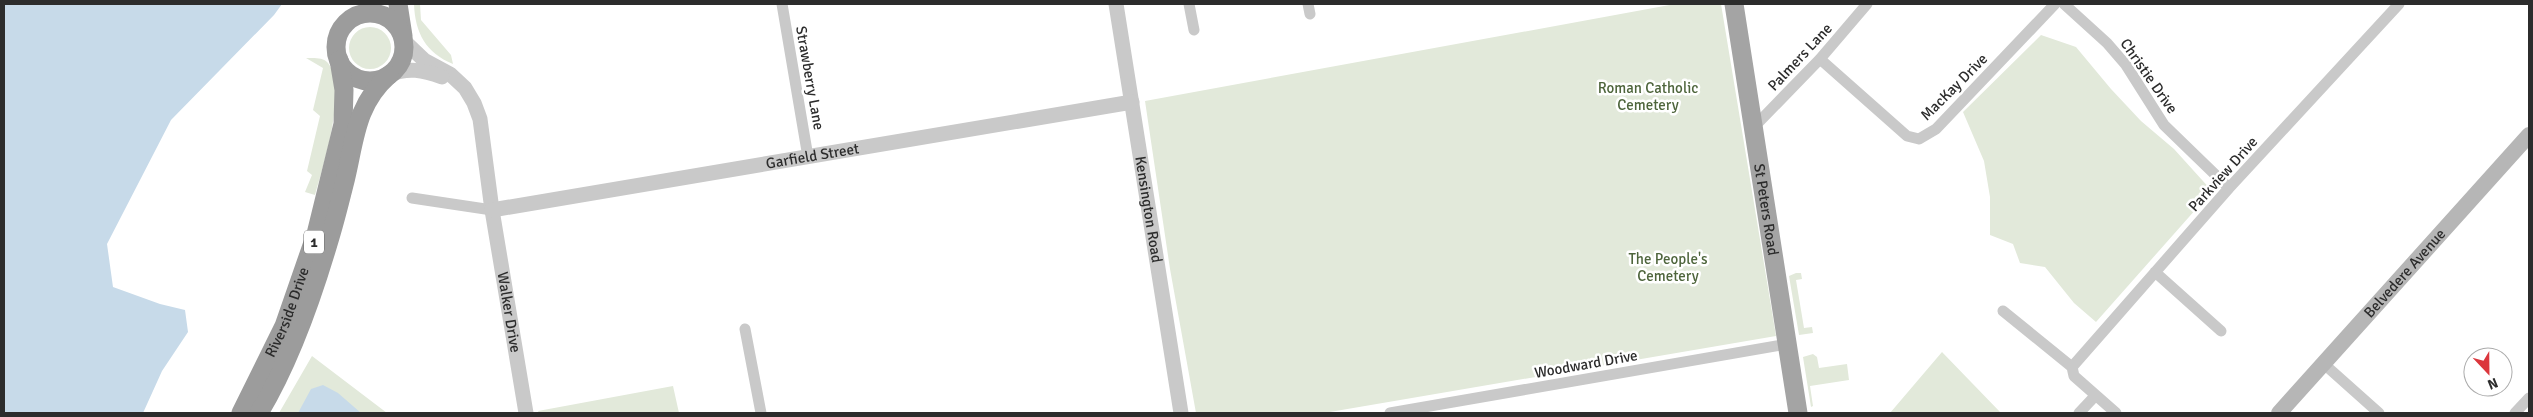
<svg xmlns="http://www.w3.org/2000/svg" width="2533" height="417" font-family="Signika,sans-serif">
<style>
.green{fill:#e2e9da}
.water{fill:#c7dae9}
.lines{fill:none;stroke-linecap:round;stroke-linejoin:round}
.minor{stroke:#c9c9c9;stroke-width:11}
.tertiary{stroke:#c9c9c9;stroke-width:15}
.secondary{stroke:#b6b6b6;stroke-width:16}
.primary{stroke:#a4a4a4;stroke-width:19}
.trunk{stroke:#9c9c9c;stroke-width:19}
.labels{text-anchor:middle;stroke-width:5;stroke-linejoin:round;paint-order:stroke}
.shield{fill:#fff;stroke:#6b6b6b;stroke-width:1}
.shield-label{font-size:14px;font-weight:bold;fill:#2c2c2c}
.street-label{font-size:15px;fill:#2c2c2c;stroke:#fff}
.park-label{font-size:15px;fill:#4e653c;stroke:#fff}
</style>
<rect width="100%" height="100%" fill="#fff"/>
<path class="green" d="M414,4H420L421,20L451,55L453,64C426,53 415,33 414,4Z
M1675,4H1721L1776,336L1324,413H1196L1170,269L1145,101Z
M349 48a21 21 0 1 1 42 0a21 21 0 1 1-42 0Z
M2041,35L2076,47L2111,89L2141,121L2174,149L2212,191L2096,322L2074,303L2045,267L2020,263L2013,244L1990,235V197L1984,161L1963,112Z
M306,58C314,58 323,57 328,63C348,89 323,166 315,195L305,192L312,175L307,171L320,116L313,110L323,68Z
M1796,273H1801L1802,279L1796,280L1804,328L1812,327L1813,333L1799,335L1789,276Z
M1942,352L2001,413H1890Z
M1813,354L1817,357L1819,368L1847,364L1849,380L1810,386L1813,406L1811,407L1803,357Z
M312,356L387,413H279Z
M673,386L679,413H539L538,411Z"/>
<path class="water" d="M4,4H282L274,15L171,120L107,244L113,287L160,304L185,310L188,332L162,371L143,413H4Z
M323,385L338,393L361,413H298L311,389Z"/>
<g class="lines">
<path class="minor" d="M782,4L808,157
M1189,4L1194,30
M1308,4L1310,14
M2064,4L2107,43L2126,65L2164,125L2229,188
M1820,59L1907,136L1919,139L1936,129L2055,4
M1753,128L1820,59L1867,4
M412,198L492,210
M2155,272L2221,331
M2003,311L2072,367
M745,329L761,413
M2324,364L2379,413
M2072,367L2229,188L2399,4
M2072,367L2074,376L2116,413
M1390,413L1787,344
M2079,413L2095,396
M2515,413L2529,398"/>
<g class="tertiary">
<path id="s1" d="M1116,4L1181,413"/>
<path id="s2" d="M403,40L424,60L450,74L465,88L474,103L480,119L492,210L526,413"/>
<path d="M389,75C408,67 423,70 442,77"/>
<path id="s3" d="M492,210L1132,102"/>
</g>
<path class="secondary" id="s4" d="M2279,413L2529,135"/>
<path class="primary" id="s5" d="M1734,4L1798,413"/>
<g class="trunk">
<path d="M398,4L403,36"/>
<circle cx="370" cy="47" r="34"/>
<path id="s6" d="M241,413L284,326L316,234L343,124L344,90L339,60"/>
<path d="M259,413C288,365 312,298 328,244C334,225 339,205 344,185C355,143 354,106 389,75"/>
</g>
</g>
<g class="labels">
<rect class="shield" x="304" y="230.5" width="20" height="23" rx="4"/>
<g class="shield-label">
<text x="314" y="247">1</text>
</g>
<g class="street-label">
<text transform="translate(1800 57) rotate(-47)" y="5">Palmers Lane</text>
<text transform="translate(2149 76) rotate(55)" y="5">Christie Drive</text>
<text transform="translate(810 78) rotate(80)" y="5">Strawberry Lane</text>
<text transform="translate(1954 87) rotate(-45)" y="5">MacKay Drive</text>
<text dy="5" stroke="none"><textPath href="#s3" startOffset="325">Garfield Street</textPath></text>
<text transform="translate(2223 174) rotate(-48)" y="5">Parkview Drive</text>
<text dy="5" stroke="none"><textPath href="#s1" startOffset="208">Kensington Road</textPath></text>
<text dy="5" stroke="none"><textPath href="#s5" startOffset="208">St Peters Road</textPath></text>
<text dy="5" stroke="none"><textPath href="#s4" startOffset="188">Belvedere Avenue</textPath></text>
<text dy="5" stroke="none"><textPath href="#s2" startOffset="309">Walker Drive</textPath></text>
<text dy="5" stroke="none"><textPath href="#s6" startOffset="111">Riverside Drive</textPath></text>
<text transform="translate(1586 364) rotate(-10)" y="5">Woodward Drive</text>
</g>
<g class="park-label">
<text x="1648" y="93">Roman Catholic<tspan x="1648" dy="17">Cemetery</tspan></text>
<text x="1668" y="264">The People's<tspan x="1668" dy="17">Cemetery</tspan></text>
</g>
</g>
<rect width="2533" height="417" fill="none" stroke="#2c2c2c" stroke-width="10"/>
<g transform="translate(2488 372) rotate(158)"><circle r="24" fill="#ffffff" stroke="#ababab"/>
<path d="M0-4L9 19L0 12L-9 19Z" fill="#db363c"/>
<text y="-8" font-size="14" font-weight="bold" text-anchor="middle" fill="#2c2c2c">N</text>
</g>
</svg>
